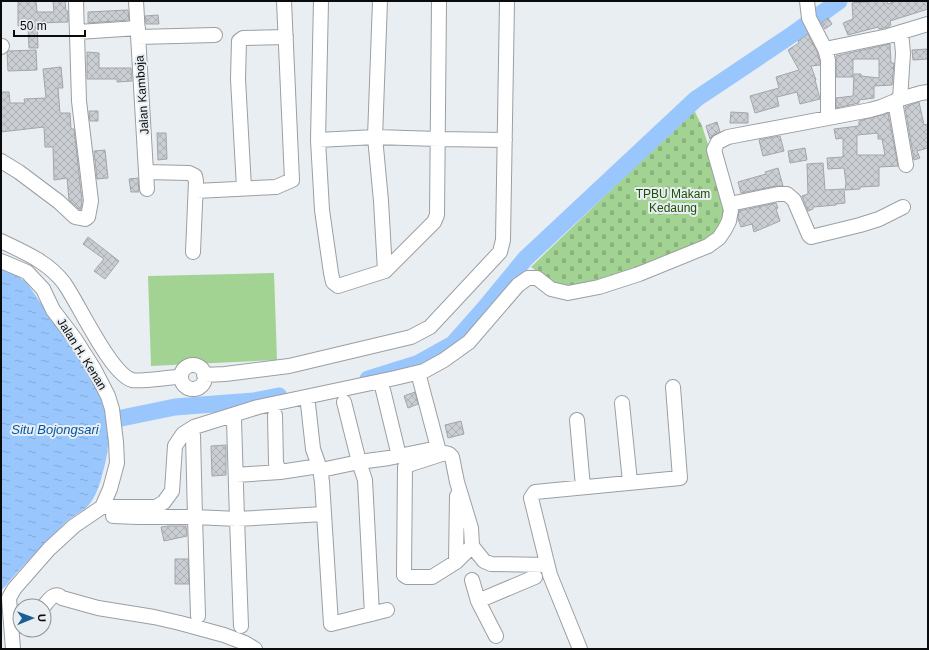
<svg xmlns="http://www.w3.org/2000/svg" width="929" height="650" font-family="Arial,sans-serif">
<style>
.green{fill:#a2d393}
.cemetery{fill:url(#cemetery-stones)}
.water{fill:url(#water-ripples)}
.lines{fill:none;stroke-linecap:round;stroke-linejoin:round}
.river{stroke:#99c7fd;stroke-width:17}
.building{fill:url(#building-cross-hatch);stroke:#a2a6aa;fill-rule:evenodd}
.minor-casing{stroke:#9b9fa3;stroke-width:16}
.minor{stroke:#fff;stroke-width:14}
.labels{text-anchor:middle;stroke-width:4;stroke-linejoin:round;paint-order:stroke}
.street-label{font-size:12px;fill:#0a0b0d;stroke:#e9eef2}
.park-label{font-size:12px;fill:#1d5107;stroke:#e9eef2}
.water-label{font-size:13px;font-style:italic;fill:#0057a4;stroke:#e9eef2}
</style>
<defs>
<pattern id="cemetery-stones" width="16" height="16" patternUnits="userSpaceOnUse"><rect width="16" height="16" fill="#a2d393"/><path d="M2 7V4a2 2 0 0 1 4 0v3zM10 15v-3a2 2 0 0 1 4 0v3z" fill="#8ab47e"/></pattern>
<pattern id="water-ripples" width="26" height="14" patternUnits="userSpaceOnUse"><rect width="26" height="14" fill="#99c7fd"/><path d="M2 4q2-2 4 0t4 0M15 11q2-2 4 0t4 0" fill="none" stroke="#82aad8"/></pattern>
<pattern id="building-cross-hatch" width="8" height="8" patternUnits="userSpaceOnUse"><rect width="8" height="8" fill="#caced3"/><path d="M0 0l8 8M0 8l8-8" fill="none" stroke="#acb0b4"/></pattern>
</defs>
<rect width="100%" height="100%" fill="#e9eef2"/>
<path class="green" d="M274,273L277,360L151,366L148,276Z"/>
<path class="cemetery" d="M694,110L702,126L728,205L719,233L706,242L631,272L566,288L555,284L531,267Z"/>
<path class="water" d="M1,268L15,274L27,283C41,303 54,323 68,343C84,367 103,392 107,421C110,437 108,453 104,468C101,480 98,492 91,502C85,511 75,514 67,521C44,543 22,566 1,591Z"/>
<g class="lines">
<path class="river" d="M368,379L419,363L453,344L484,309L525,259L696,99L793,34L839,1
M107,421L175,407L254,401L279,396"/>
</g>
<path class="building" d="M18,1H36L37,12H54L53,1H65L66,11H68V22L37,23L38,48H29L28,26H18Z
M877,1H887L888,4L896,1H928V9L890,21L891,25L888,27L879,29L878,27L848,35L843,23L853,19L852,3Z
M128,10L129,20L88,23V12Z
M158,15L159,24H146L145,16Z
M828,18L832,24L825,29L821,23Z
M808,34L817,52L820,61V65L811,66L816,80H815L820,99L800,104L797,92L777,97L779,106L755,113L750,96L779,88L776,77L799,70L788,50L799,43L798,41Z
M890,44L891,63H894L892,85L874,86V98L859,100V103L836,108V98L853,96L854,74H861V76L879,78V59H853V77H836V56Z
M927,49L928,59L913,60L912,50Z
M36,50L37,70L8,71L7,53L8,51Z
M87,52L99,53V68H131L132,81L117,82V79H87Z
M61,67L63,88H58L60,113H70L71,129H74L82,201L81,209H79L69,200L67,178L54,180L53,147H45L44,127L1,132V92H9L10,103H25L24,99L46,98L43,69Z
M919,102L924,125L928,124V148L917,151L920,158L914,160L905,107Z
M89,111H98V121H90Z
M731,112L748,113V123H730Z
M888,113L898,166L879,167V186L860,187V189L845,190L846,183L844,168L828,169L827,158L843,157V138L836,139L834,129L859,126V121ZM878,133V139H882L885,155H857V135Z
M717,122L720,132L714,135L710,139L706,126Z
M157,133H166L167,159L158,160Z
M780,136L784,151L763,156L759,140Z
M805,148L807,160L790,163L788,151Z
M105,150L108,178L97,179L94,151Z
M823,163L825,190L844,189L845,203L836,204V205L813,207V209L808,211L802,196L808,194L807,164Z
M778,168L783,186H776L741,193L738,182L766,174L765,172Z
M138,178L139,192H131L129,179Z
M776,203L778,208L776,209L780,221L754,232L752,224L741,227L738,219L739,211Z
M88,237L119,261L105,279L94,271L104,259L83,244Z
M415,392L418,404L408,408L404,396Z
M461,421L464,434L448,438L445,425Z
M226,445V475L212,476L211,446Z
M169,526H186L187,536L164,541L161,527Z
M175,559H188L189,584H175Z"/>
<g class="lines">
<g class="minor-casing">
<path id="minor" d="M136,1L147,189
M321,1L318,140L322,210L331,273L333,282L338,286L385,271L434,222L437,215L439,1
M380,1L375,137L381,201L385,271
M807,1L809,18L825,49L828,60V118
M78,32L138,28
M138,37L215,35
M1,47L2,46
M825,49L888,36L928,24
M900,99L921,93L928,92
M895,101L906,165
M318,140L375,137L438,139L505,140
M1,161L19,172L59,202L75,217L85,219L88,217L91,201L79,101L76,1
M146,172L189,173L195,176L196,181L193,252
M244,188L238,79L239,41L243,38L286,37
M196,191L276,187L292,180L284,1
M730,204L778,194H787L794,200L809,235L811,237L860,225L879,219L903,207
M1,241C24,252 48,262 64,283C79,304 110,373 132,380C139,382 171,377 180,377
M1,261L27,272L43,289L53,310L75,339L94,369L108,396L112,409L116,442L117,463L110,489L102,507L74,526L49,549L14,589L9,598L13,649
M181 377a12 12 0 1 1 24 0a12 12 0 1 1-24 0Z
M204,375L225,374L289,366L411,337L430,327L500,252L503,240L507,1
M383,390L399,456
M344,402L359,462L365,480L372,614
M622,403L630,482
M308,404L313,449L320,469L322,482L331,624L387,610
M275,415L276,463L280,472L319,466
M234,420L237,519L324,514
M577,420L583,487
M193,435L195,517L237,519L241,626
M321,470L359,462L389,458L438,448L420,380
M236,475L280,472
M102,507H156L164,502L172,491L175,446L183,434L194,427L258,407L395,378L424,371L444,360L469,342L518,285L528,278H537L551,289L568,293L599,287L639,274L708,246L719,238L725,229L729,221L731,210L714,150L718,142L728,137L870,110L881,107L900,99L903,53L901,32
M113,516L138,517H195L198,616
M472,546L456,562L432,577H407L404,575L405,467L408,465L445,453L449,454L452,457L457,482L471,528L472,546L484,561L491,564L547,565
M456,562L457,496
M472,580L478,601L496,636
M478,601L535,577
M44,606C49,600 54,591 62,598L98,608L154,617L180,623L224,635L245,643L255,649
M580,649L550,575L531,498L535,492L680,478L673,387"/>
</g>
<use href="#minor" class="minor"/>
</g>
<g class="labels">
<g class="street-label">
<text transform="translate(142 95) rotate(-94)" y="4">Jalan Kamboja</text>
<text transform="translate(82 354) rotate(58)" y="4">Jalan H. Kenan</text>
</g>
<g class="park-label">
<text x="673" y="198">TPBU Makam<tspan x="673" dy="14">Kedaung</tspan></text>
</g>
<g class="water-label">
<text x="55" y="434">Situ Bojongsari</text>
</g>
</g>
<rect width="929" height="650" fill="none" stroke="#0a0b0d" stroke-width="4"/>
<g transform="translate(32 618) rotate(89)"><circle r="19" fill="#e9eef2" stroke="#909396"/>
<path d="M0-3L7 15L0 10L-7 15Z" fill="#1b5f94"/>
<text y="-6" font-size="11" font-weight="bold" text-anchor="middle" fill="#0a0b0d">U</text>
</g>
<path d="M14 30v6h71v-6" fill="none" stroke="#0a0b0d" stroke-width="2"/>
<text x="20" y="30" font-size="12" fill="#0a0b0d" stroke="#e9eef2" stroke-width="3" paint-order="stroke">50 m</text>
</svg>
